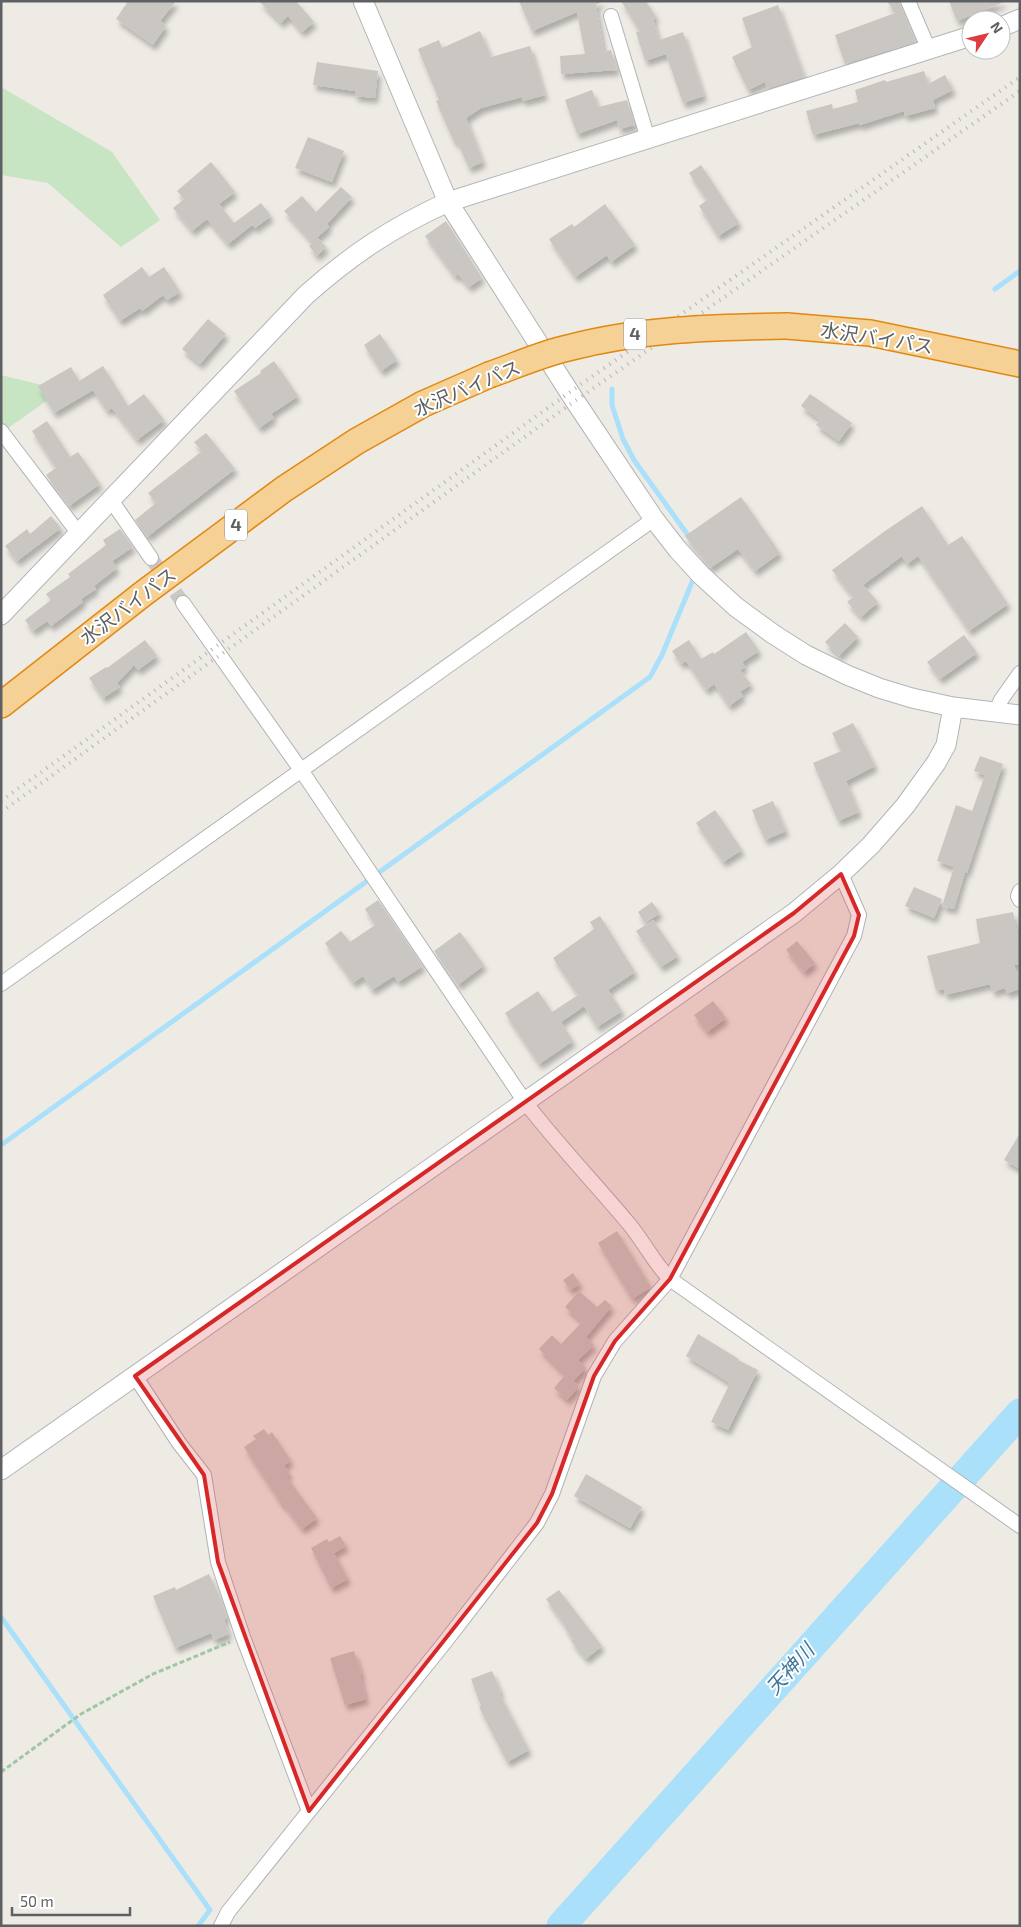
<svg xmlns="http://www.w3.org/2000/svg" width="1021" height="1927" font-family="'Exo 2','Noto Sans JP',sans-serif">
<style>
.green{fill:#c7e4c3}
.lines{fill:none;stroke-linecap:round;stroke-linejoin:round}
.stream{stroke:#aae0f9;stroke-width:5}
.river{stroke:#aae0f9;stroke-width:29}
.building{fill:#cac6c1;filter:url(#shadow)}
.street-tunnel{stroke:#cac8c5;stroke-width:14;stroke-dasharray:14 7;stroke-linecap:butt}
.street-casing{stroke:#b0b3b6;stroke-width:16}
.secondary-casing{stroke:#b1b5b9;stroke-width:21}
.highway-casing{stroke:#e28811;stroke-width:28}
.path{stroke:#9ec7a5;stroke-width:3;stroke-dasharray:5 2.5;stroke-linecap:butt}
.street{stroke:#fff;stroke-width:14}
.secondary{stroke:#fff;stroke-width:19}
.highway{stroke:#f5d195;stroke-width:25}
.rail{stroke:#b3b4b4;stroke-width:4;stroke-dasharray:1 6;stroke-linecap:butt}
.highway-bridge-casing{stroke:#e28811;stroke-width:28;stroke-linecap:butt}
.highway-bridge{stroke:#f5d195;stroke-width:25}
.marked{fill:#d62828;fill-opacity:0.2;stroke:#d62828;stroke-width:4;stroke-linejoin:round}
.labels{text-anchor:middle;stroke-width:4;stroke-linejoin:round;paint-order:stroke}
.shield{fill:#fff;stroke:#8e9092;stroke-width:1}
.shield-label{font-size:18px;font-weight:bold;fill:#5d6164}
.street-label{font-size:19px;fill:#5d6164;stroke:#fff}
.water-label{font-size:20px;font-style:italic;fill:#427799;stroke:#fff}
</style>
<defs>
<filter id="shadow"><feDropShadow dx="3" dy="5.5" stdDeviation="2.5" flood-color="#0004"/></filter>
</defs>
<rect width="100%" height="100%" fill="#eeebe5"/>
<path class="green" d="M1,87L112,152L160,220L121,247L48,183L1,175Z
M1,375L62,390L1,433Z"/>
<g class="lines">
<path class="stream" d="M995,289L1020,271
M612,389V405L623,439L634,460L690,538
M1,1145L650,677L662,655L695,575
M1,1617L210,1910L198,1926"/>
<path class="river" d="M561,1926L1020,1413"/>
</g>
<path class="building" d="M128,1H176L160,21L166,26L153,45L116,19Z
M259,1H296L314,22L302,32L288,16L281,23Z
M519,1H603L596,5L604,52L611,50L617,70L561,74L560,56L585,54L577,12L532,31Z
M621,1H646L656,17L653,19L659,40L683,32L704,96L683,103L666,54L645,61L636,32L640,31Z
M887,1H899L916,42L845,64L835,35L895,13Z
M949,1H1004V2L957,21Z
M778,5L804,77L767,89L765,82L748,90L732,57L752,47L742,18Z
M480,31L491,57L530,46L545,95L523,101L522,97L481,108L466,118L483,162L469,168L457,141L454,142L436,101L439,100L418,49L439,40L442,48Z
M317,62L378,71L375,98L355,96V91L313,85Z
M924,71L928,84L945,75L953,90L933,100L935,108L905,116L904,111L860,125L859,123L813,135L806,111L832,104L833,109L858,102L855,90L885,80L886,82Z
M592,90L598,107L627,100L635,125L619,129L617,120L577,134L565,100Z
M308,137L344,151L332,182L295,168Z
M211,162L235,192L219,204L234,223L261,203L271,216L255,228L252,225L228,244L207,219L192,231L173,208L184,199L177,191Z
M701,165L739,223L718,236L699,206L707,200L689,173Z
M341,187L352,197L327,224L329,227L312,242L284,211L302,196L316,212Z
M605,204L635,245L611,262L607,255L575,277L549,239L572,224L574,227Z
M446,221L482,278L469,287L458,274L455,277L425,236Z
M318,238L326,247L317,256L309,246Z
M142,267L149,277L164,267L180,292L167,300L163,295L142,311L140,308L120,321L103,295Z
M208,319L226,334L200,364L182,349Z
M380,334L397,360L381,371L364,345Z
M274,361L298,396L271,414L274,418L259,428L234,391L261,373L260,371Z
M103,366L128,406L144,394L164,420L137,440L112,408L107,411L93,390L54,413L38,386L71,367L79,381Z
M810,394L852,423L839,441L816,425L820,420L801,406Z
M47,421L70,457L78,452L100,484L69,506L46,475L56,468L32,431Z
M206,433L235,469L147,537L135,520L156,503L148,493L202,451L194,442Z
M741,497L780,553L755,571L738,549L710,568L685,536Z
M922,506L948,545L962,536L1008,604L969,631L918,556L907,564L902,556L863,585L878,602L861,617L847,602L853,597L832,570L885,531Z
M51,516L61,528L17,561L5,546L27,529L30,534Z
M120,529L133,547L112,561L117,568L94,586L96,589L81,599L83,602L51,626L47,621L33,631L25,620L51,600L46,594L70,577L68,574L106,545L103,540Z
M845,623L858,637L839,656L825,642Z
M746,632L759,651L742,662L745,667L740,670L751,684L740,692L743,696L729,706L714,684L706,690L686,661L681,664L672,651L689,640L701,659L713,652L714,654Z
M964,635L977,653L940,679L927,662Z
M145,640L157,656L138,670L134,665L117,683L120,687L103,698L89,678L106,667L107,668Z
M853,723L875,766L846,781L859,812L838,821L813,763L841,751L832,733Z
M980,756L1003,764L967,873L966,869L954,909L942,906L954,867L937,861L956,805L972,811L985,775L974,771Z
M773,801L786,831L765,840L752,810Z
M715,810L742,850L723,862L696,823Z
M914,887L942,899L934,918L905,906Z
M378,900L423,966L398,982L394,976L372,990L363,976L353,983L325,943L341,931L350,942L375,925L365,909Z
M652,902L660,913L645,923L638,912Z
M1013,912L1020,950V964L1014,965L1020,981V989L1007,993L1005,988L993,992L990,984L945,995L944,989L936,990L927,956L980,943L976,919Z
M600,916L635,972L608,990L622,1011L597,1027L584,1006L561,1022L573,1041L539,1064L505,1013L538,991L552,1012L578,995L553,958L594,929L590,922Z
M653,920L678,956L661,967L636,931Z
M460,932L484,965L458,985L434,951Z
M797,941L815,963L804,972L786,950Z
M713,1001L726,1018L707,1032L694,1015Z
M1020,1133V1169L1004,1160Z
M617,1231L651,1287L632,1299L598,1243Z
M573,1273L580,1284L570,1290L563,1280Z
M579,1291L597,1307L605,1300L612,1306L586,1337L594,1345L578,1360L586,1368L573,1381L579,1386L567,1400L554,1388L565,1375L539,1349L552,1335L561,1344L582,1322L565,1307Z
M698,1334L739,1359L738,1360L758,1370L728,1430L711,1422L730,1383L686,1356Z
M264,1429L268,1435L272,1432L291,1461L284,1465L290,1474L286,1476L317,1518L302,1529L284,1505H282L244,1447L256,1439L253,1436Z
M586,1474L642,1507L630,1528L574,1496Z
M340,1536L346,1546L334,1553L348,1579L331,1588L311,1548L327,1539L329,1542Z
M209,1574L221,1599L227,1618L224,1619L229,1634L214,1640L211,1633L175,1648L153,1596L175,1587L176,1590Z
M559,1590L602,1646L586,1659L571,1641L573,1639L565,1628L566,1627L546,1599Z
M354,1651L362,1675H360L366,1699L345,1705L330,1658Z
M492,1671L501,1692L499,1693L529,1750L507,1762L479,1707L481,1706L471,1679Z"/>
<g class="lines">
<path class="street-tunnel" d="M151,558L183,603"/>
<g class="street-casing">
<path id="street" d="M908,1L929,50
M611,16L648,139
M1,431L79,534
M111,500L151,558
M183,603L301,770L525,1102C558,1145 595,1183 629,1224C644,1242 654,1263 670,1279L1020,1526
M995,713L1001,700L1020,673
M1020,891L1018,896L1020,900
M1,984L654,519
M135,1376L179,1443L204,1475L218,1562L243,1637L309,1811
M221,1926L228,1912L445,1642L537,1523L552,1494L594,1376L615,1341L670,1279L854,936L859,915L841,874"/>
</g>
<g class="secondary-casing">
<path id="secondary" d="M363,1L448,202L575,401L654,519L678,550L701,575L736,607L773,634L806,655L847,675L879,688L912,698L953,707L1020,715
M1001,27L1020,19
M1,615L306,295C352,254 393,227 448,202L971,36
M1,1470L794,913L841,874L871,845L905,806L936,763L946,745L953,707"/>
</g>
<g class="highway-casing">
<path id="highway" d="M787,326L870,333L1020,364
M1,705L144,593L284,489L357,441L423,404L489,375"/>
</g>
<path class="path" d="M1,1772L81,1714L153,1674L230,1642"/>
<use href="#street" class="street"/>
<use href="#secondary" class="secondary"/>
<use href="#highway" class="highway"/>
<path class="rail" d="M1,801L570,392L1020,77
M1,812L575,401L1020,91"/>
<g class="highway-bridge-casing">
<path id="highway-bridge" d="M489,375C515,366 541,354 568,348C640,329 713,327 787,326"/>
</g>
<use href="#highway-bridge" class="highway-bridge"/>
</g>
<path class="marked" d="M841,874L859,915L854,936L670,1279L615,1341L594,1376L552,1494L537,1523L309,1811L218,1562L204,1475L135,1376L794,913Z"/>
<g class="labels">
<g class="shield">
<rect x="624" y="318.5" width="22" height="31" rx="4"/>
<rect x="225" y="509.5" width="22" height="31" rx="4"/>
</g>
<g class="shield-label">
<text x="635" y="340">4</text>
<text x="236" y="531">4</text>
</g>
<g class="street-label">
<text transform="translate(877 338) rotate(9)" y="7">水沢バイパス</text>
<text transform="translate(467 388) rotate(-23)" y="7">水沢バイパス</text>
<text transform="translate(128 606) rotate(-37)" y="7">水沢バイパス</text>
</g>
<g class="water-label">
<text transform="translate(790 1669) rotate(-48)" y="7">天神川</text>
</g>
</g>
<rect width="1021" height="1927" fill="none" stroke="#5d6164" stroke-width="5"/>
<g transform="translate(986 35) rotate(55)"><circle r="24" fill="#ffffff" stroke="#bec0c1"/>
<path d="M0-4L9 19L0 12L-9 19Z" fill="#dd3c43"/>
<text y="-8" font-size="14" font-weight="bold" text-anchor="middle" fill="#5d6164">N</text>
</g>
<path d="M12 1907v8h118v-8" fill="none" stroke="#5d6164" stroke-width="2.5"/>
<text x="20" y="1907" font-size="15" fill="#5d6164" stroke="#ffffff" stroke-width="4" paint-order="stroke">50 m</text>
</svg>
